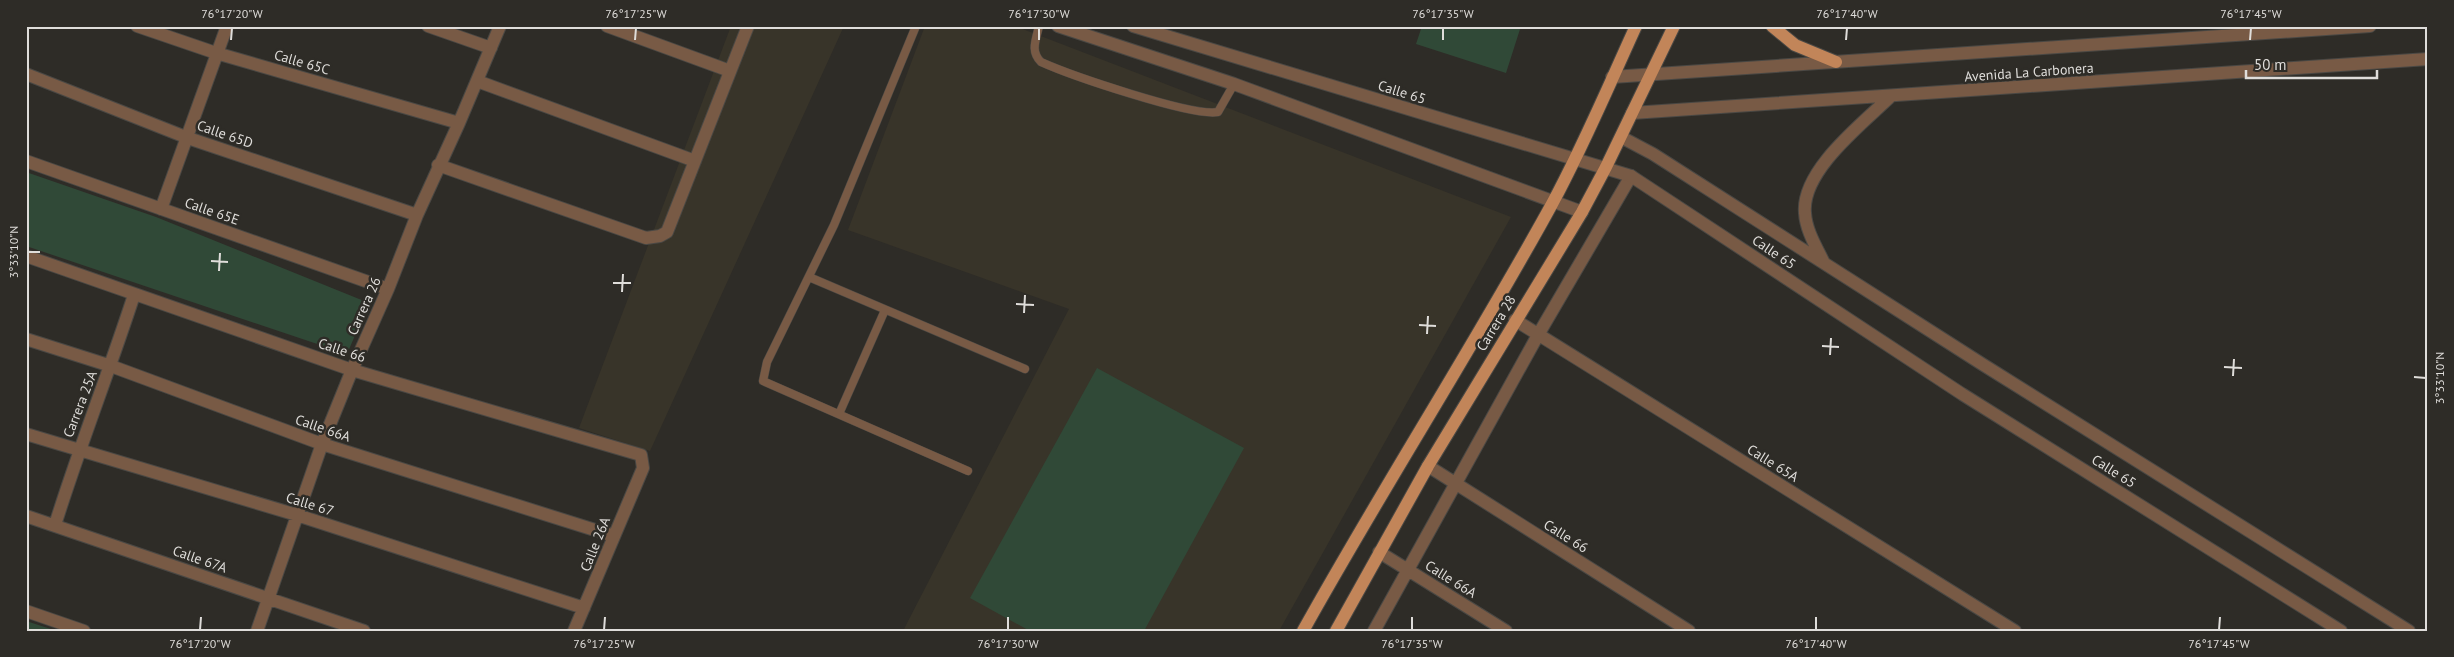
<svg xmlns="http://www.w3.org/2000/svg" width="2454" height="657" font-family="'PT Sans',sans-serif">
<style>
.built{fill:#383429}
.green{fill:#304937}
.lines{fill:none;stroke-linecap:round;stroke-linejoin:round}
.service-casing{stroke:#4a4844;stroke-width:9}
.minor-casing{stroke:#4a4844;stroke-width:14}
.tertiary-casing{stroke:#4a4844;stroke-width:14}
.primary-casing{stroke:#4a4844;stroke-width:14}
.service{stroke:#785a45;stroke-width:8}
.minor{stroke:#785a45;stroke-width:12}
.tertiary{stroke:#785a45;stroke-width:12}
.primary{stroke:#c28559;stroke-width:12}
.ticks{fill:none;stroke:#dfddda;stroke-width:2}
.labels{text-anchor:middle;stroke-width:5;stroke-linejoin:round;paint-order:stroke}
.street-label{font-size:14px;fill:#dfddda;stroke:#2e2c27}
.neatline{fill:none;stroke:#dfddda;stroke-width:2}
.ticks-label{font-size:12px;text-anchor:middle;fill:#dfddda}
</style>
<rect width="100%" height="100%" fill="#2e2c27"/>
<path class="built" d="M731,26H844L650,451L579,428Z
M925,26H1015L1511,217L1279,631H903L1069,309L848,230Z"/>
<path class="green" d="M1422,26H1521L1506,73L1416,44Z
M26,172L156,217L369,303L347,354L26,246Z
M1097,368L1244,448L1144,631H1030L970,598Z
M26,621L57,631H26Z"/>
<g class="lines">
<g class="service-casing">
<path id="service" d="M916,26L834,225L767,362L763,381L968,471
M1039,26C1036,40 1030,51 1041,62C1070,75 1192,117 1218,112L1234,84
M809,277L1025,369
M839,414L885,310"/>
</g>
<g class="minor-casing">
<path id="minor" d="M137,26L216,53L459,123
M428,26L491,48
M607,26L730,71
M26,74L188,138L417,215
M477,81L695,161
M26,161L388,289
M438,165L646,238L660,236L667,232L748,26
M161,209L227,26
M26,256L352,370L641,455L643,468L574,631
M1515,320L2015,631
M26,339L111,366L322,444L614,536
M26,434L297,515L584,608
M1428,466L1689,631
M26,516L364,631
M55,525C79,448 109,372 134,295
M1379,552L1506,631
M26,611L84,631
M257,631L322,444L352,370L388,289L417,215L459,123L500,26
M1374,631L1538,335L1631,176"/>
</g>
<g class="tertiary-casing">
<path id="tertiary" d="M1058,26L1234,84L1582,212
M1133,26L1631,176L1962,394L2341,631
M1612,77L2370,26
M1632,113L2428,59
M1621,137L1653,154L1982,364L2409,631
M1824,263C1817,248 1806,231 1805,213C1801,171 1862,124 1890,97"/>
</g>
<g class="primary-casing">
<path id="primary" d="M1772,26L1795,45L1836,62
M1303,631C1383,487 1473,348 1552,204C1583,147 1609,85 1636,26
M1336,631L1428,466L1582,212L1606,167L1674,26"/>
</g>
<use href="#service" class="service"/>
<use href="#minor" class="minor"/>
<use href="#tertiary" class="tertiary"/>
<use href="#primary" class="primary"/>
</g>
<path class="ticks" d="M231,40L232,28M635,40L636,28M1039,40V28M1443,40V28M1846,40L1847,28M2250,40L2251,28M28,252H40M211,261L228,262M219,271L220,253M613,283H631M622,292L623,274M1016,304L1034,305M1024,313L1025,295M1419,325L1436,326M1427,334L1428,316M1822,346L1839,347M1830,355L1831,338M2224,367L2242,368M2233,376L2234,359M2414,377L2426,378M200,630L201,617M604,630L605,617M1008,630V617M1412,630V617M1816,630V617M2219,630L2220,617"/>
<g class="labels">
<g class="street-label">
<text transform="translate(302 62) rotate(16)" y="5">Calle 65C</text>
<text transform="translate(2029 72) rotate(-4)" y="5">Avenida La Carbonera</text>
<text transform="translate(1402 92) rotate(17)" y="5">Calle 65</text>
<text transform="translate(225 134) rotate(19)" y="5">Calle 65D</text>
<text transform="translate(212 211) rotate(19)" y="5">Calle 65E</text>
<text transform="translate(1774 252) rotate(34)" y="5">Calle 65</text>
<text transform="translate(364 306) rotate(-66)" y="5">Carrera 26</text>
<text transform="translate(1496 323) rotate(-59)" y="5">Carrera 28</text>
<text transform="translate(342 350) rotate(18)" y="5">Calle 66</text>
<text transform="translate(80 404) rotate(-69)" y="5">Carrera 25A</text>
<text transform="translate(323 428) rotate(19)" y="5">Calle 66A</text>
<text transform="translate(1773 463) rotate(32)" y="5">Calle 65A</text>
<text transform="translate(2114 471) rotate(32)" y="5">Calle 65</text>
<text transform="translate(310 504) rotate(17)" y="5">Calle 67</text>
<text transform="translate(1566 536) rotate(32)" y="5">Calle 66</text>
<text transform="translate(595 544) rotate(-68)" y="5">Calle 26A</text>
<text transform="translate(200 559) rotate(19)" y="5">Calle 67A</text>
<text transform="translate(1451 579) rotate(32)" y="5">Calle 66A</text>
</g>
</g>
<rect width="2454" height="657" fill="none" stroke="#2e2c27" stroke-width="55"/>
<path d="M2246 70v8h131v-8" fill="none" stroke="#dfddda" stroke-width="2.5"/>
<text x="2254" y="70" font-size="15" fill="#dfddda" stroke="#2e2c27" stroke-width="4" paint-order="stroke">50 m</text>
<rect x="28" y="28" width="2398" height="602" class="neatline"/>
<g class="ticks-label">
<text x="232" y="18">76°17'20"W</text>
<text x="636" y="18">76°17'25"W</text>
<text x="1039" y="18">76°17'30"W</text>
<text x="1443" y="18">76°17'35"W</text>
<text x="1847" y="18">76°17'40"W</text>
<text x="2251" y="18">76°17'45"W</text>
<text transform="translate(14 252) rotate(-90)" y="4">3°33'10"N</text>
<text transform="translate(2440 378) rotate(-90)" y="4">3°33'10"N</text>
<text x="200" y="648">76°17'20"W</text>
<text x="604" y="648">76°17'25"W</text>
<text x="1008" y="648">76°17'30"W</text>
<text x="1412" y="648">76°17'35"W</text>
<text x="1816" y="648">76°17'40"W</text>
<text x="2219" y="648">76°17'45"W</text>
</g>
</svg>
